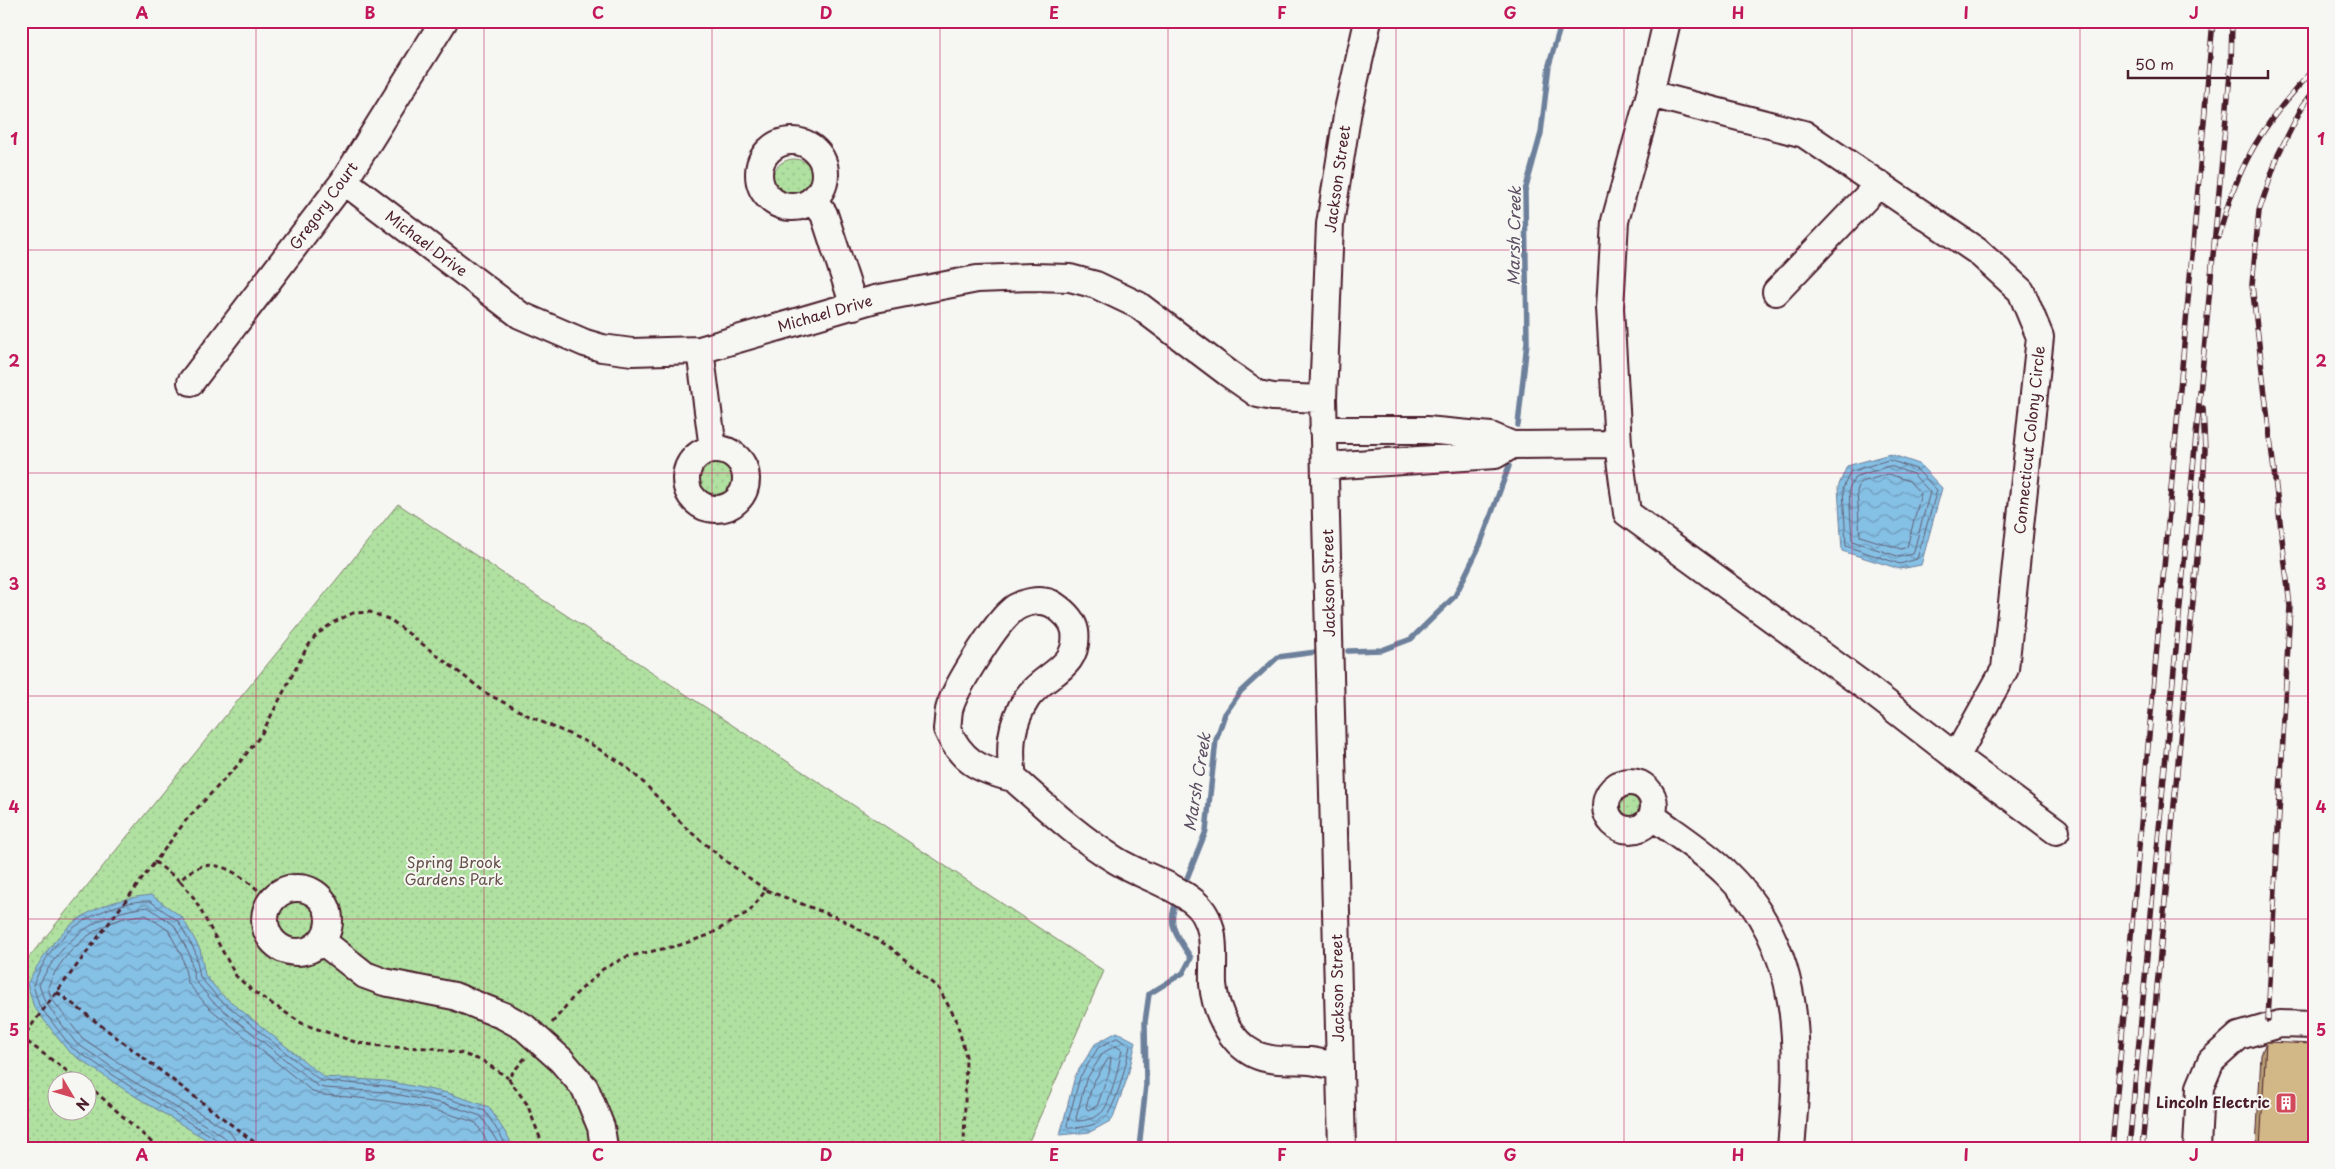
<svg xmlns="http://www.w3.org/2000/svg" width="2335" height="1169" font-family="'Playpen Sans',sans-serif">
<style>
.grass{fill:url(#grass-dots);stroke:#7d8066;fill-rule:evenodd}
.water{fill:url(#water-waves);stroke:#6d809b}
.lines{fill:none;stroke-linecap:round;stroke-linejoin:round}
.shore{stroke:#625f75;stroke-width:1}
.stream{stroke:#6d809b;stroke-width:5.5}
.minor-casing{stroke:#4a1f2b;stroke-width:30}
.path{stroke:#4a1f2b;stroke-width:3;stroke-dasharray:5 4;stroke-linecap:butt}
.minor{stroke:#f6f6f2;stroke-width:26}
.rail-casing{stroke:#4a1f2b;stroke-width:5.5}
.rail{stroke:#f6f6f2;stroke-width:4;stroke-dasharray:11;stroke-linecap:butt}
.wall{fill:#b59d74;stroke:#4a1f2b}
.building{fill:#d2b787;stroke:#4a1f2b}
.grid{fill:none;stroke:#c2185b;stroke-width:1;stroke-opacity:0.55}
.labels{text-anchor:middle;stroke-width:4;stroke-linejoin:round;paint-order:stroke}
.street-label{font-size:15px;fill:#4a1f2b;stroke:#f6f6f2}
.park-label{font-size:15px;fill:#645048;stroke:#f6f6f2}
.poi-label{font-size:15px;font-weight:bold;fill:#4a1f2b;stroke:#f6f6f2;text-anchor:end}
.water-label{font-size:16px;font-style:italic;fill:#5c4f63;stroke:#f6f6f2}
.neatline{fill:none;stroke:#c2185b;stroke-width:2}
.grid-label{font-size:16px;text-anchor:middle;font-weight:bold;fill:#c2185b}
</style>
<defs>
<pattern id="grass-dots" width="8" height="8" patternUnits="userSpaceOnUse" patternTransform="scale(1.25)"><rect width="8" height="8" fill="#b0e1a1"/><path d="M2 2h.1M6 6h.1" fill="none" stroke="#99c18b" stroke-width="1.8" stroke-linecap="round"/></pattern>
<pattern id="water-waves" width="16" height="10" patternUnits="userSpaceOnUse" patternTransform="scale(1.25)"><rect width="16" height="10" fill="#85c0e5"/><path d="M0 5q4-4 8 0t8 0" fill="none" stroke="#6f9bba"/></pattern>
</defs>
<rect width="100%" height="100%" fill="#f6f6f2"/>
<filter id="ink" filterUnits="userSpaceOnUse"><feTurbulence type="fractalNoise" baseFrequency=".02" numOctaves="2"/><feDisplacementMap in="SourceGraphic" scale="10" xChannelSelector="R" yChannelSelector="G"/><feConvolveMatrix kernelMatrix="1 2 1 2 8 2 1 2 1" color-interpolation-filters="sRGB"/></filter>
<g filter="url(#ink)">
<path class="grass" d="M772 181a22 22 0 1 1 44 0a22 22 0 1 1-44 0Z
M696 480a22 22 0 1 1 44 0a22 22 0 1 1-44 0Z
M398,504L1104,971L1026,1148H21V967ZM58,1082H88V1112H58Z
M1626,790C1636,796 1640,802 1640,815L1625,825L1619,823L1613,814C1614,803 1617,797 1626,790Z"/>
<path class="water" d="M1890,454L1919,464L1942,488L1921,565L1900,569L1842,551L1838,487L1847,466Z
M151,895L182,917L200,949L205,975L221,994L324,1077L386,1081L448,1093L489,1107L510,1140V1148H220L125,1090L68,1051L34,1007L27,984C57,928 86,902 151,895Z
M1117,1032L1136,1042L1127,1079L1112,1120L1090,1132L1060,1135L1075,1076L1095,1044Z"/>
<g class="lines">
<path class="shore" d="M1889,460L1916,469L1937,490L1917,559L1900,564L1846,546L1843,488L1850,472Z
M1890,466L1913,474L1930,492L1913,554L1900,557L1852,541L1849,489L1855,477Z
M1889,474L1909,481L1921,494L1907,547L1901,549L1860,536L1857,491L1860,483Z
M1117,1038L1130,1046C1125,1067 1119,1096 1108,1114C1101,1126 1080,1128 1069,1128L1067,1125L1080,1077L1098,1048Z
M1116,1046L1122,1050C1119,1064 1111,1101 1103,1111C1097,1118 1085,1121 1077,1121L1076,1118L1086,1080L1103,1053Z
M1111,1058L1109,1073L1097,1106L1088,1110L1086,1107L1093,1083L1108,1059Z
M222,1148L220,1142L213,1137L128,1085L71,1047L39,1005L33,985C40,968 51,948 65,935C85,916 122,900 150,901L178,921L195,951L200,977L218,998L321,1081L386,1086L446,1098L485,1111L504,1141L505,1148
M228,1148L227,1141L223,1136L131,1080L76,1043L45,1002L39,985C61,940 97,912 148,907L174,925L189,953L195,980L213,1002L318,1086L324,1088L385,1092L445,1104L481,1116L498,1143L499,1148
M236,1148L234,1138L228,1130L135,1074L81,1037L51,998L48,987C63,948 104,916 146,915L168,930L182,956L188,983L208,1007L313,1092L323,1095C376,1099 425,1104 476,1123L491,1148"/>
<path class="stream" d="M1518,425L1527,342L1525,191L1541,133L1549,65L1562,21
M1348,651L1382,650L1411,639L1455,596L1480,545L1509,466
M1183,888L1206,831L1216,740L1225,714L1241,691L1278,657L1316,652
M1139,1148L1146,1085L1145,1022L1149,994L1183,973L1191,958C1177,936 1165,925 1178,898"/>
<g class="minor-casing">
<path id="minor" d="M1650,94L1804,134L1977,251L2021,291L2040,337L2005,669L1956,757L1863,685L1627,513L1618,444L1610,308L1615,221L1650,94L1667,21
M759 174a33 33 0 1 1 66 0a33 33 0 1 1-66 0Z
M344,181L520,315L585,343L602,348L632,352L700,350L875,299L977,279L1032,277L1070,278L1096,285L1138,305L1228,373L1258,394L1273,397L1323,399
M813,200L824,214L854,306
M1776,292L1879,184
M700,350L713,449
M191,382L344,181L444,21
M1323,430H1426L1491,436L1512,445L1618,444
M686 479a30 30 0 1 1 60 0a30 30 0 1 1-60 0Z
M1326,466L1495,455L1512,445
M1956,757L2056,831
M1013,778C979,770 961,761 947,729C948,723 948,716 949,710C954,689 993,628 1009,613C1019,602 1042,597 1054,605C1063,611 1073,620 1075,631C1080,669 1044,673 1027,698C1010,724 1009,748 1013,778C1046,807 1079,838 1117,861C1142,876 1172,884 1194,902C1219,922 1212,957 1213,984C1215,1010 1230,1042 1254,1054C1270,1062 1292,1060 1310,1061C1320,1062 1330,1065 1340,1067
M1606 806a24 24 0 1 1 48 0a24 24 0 1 1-48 0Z
M1652,816C1677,835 1705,852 1727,874C1804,949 1800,1049 1791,1148
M265 920a32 32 0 1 1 64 0a32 32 0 1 1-64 0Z
M322,941L365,975L384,982L454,996L504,1016L524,1027L561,1060L585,1088L601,1127L604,1148
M1342,1148L1323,399L1330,224L1348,110L1368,21
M2197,1148L2200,1087L2211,1061L2239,1036L2280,1024L2314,1025"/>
</g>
<path class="path" d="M180,881L155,862L187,819L236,767L261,735L306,649L316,635L334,622L353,613L370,612L391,620L486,693L531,717L589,743L623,764L645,784L687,829L727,862L766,890
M271,902C246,879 211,845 180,881L194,898L236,976L254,992L303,1024L358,1043L389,1047L432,1048L460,1053L483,1061L508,1078
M57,992L262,1148
M552,1023L575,995L603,969L626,957L680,945L709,935L750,911L766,890L841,919L890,947L939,989L956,1019L966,1056L964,1148
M525,1058L508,1078L527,1104L544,1148
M82,1082L22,1038L155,862
M88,1085L158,1148"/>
<use href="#minor" class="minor"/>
<g class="rail-casing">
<path id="rail" d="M2219,237C2235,169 2265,119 2314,70
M2268,1020L2290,606L2252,285L2259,211L2278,155L2302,107L2314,91
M2112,1148L2213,21
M2129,1148L2231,64L2232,21
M2142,1148L2202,505L2205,450L2203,408"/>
</g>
<use href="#rail" class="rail"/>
</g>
<path class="wall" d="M2266,1042L2314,1148H2256L2261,1055Z"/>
<path class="building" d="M2266,1042L2314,1044V1148H2260Z"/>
</g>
<path class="grid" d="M256,21V1148M484,21V1148M712,21V1148M940,21V1148M1168,21V1148M1396,21V1148M1624,21V1148M1852,21V1148M2080,21V1148M21,250H2314M21,473H2314M21,696H2314M21,919H2314"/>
<defs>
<g id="building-square" transform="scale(1.125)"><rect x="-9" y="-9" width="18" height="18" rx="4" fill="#d1495b" stroke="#f6f6f2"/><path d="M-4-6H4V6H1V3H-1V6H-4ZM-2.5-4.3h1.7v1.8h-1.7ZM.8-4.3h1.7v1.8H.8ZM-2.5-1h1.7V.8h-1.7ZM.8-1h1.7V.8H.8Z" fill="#fff"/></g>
</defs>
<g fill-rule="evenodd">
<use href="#building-square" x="2286" y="1103"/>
</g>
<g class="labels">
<g class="street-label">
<text transform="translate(1338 179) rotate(-82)" y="5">Jackson Street</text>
<text transform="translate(324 206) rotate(-54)" y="5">Gregory Court</text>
<text transform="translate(426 244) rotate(37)" y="5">Michael Drive</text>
<text transform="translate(825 314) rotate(-16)" y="5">Michael Drive</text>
<text transform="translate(2030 440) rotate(-84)" y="5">Connecticut Colony Circle</text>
<text transform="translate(1329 583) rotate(-91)" y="5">Jackson Street</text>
<text transform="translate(1338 988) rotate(-91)" y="5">Jackson Street</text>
</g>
<g class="park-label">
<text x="454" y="868">Spring Brook<tspan x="454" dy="17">Gardens Park</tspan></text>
</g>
<g class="poi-label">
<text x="2270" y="1108">Lincoln Electric</text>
</g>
<g class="water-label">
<text transform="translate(1514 236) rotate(-89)" y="6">Marsh Creek</text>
<text transform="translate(1197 782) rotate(-81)" y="6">Marsh Creek</text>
</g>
</g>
<rect width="2335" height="1169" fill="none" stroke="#f6f6f2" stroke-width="55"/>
<g transform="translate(72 1096) rotate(128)"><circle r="24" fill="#f6f6f2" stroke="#b1a0a2"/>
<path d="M0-4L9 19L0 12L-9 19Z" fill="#d1495b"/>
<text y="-8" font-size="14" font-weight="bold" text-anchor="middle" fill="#4a1f2b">N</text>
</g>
<path d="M2128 70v8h140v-8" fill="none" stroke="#4a1f2b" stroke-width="2.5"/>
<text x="2135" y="70" font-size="15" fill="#4a1f2b" stroke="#f6f6f2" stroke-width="4" paint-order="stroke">50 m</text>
<rect x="28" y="28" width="2280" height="1114" class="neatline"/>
<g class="grid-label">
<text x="142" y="19">A</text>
<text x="370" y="19">B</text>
<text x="598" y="19">C</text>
<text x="826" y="19">D</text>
<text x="1054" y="19">E</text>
<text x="1282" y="19">F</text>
<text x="1510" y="19">G</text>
<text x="1738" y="19">H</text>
<text x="1966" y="19">I</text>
<text x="2194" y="19">J</text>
<text x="14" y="145">1</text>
<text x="2321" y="145">1</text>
<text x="14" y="367">2</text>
<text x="2321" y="367">2</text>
<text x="14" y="590">3</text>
<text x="2321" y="590">3</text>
<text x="14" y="813">4</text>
<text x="2321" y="813">4</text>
<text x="14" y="1036">5</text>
<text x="2321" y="1036">5</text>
<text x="142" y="1161">A</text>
<text x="370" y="1161">B</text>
<text x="598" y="1161">C</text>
<text x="826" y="1161">D</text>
<text x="1054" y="1161">E</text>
<text x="1282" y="1161">F</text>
<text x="1510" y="1161">G</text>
<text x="1738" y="1161">H</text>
<text x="1966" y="1161">I</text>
<text x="2194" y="1161">J</text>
</g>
</svg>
